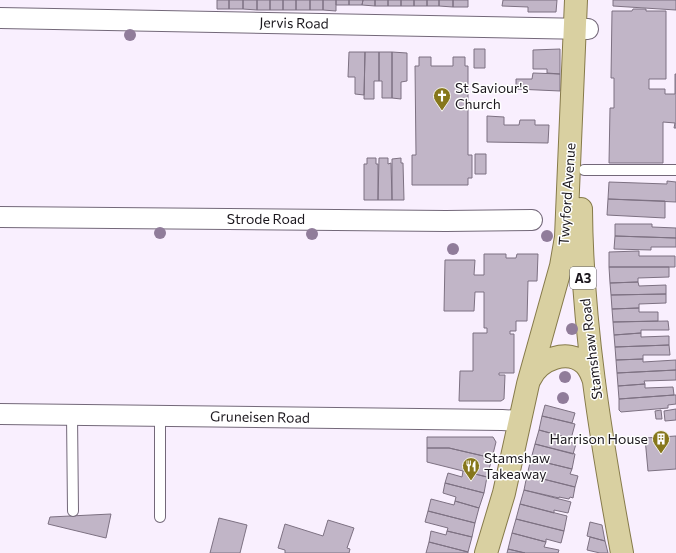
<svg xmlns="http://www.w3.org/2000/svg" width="676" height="553" font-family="Commissioner,sans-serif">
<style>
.building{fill:#c1b5c7;stroke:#7d7182}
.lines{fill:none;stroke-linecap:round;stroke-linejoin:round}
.service-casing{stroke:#736879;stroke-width:12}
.minor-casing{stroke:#736879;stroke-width:22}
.primary-casing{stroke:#867a4a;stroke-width:24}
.service{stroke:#fff;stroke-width:10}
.minor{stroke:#fff;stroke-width:20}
.primary{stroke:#d9d0a1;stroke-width:22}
.tree{fill:#907c9a}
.labels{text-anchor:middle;stroke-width:3;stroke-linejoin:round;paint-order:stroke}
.shield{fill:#fff;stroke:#5f5d61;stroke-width:1}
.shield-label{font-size:13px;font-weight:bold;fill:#1b171d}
.street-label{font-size:14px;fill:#1b171d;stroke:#fff}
.poi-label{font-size:14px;fill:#1b171d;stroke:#fff;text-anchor:start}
</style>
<rect width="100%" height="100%" fill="#f9effe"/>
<path class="building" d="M217,0H229V9H217Z
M229,0H243V9H229Z
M243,0H257V10L243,9Z
M257,0H270V10H257Z
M270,0H283V10H270Z
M283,0H296V10H283Z
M296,0H310V10H296Z
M310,0H323V10H310Z
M323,0H336V11L323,10Z
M336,0H349V5H336Z
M349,0H363L362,5H349Z
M363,0H375V6L362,5Z
M375,0H388V6H375Z
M388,0H401V6H388Z
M401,0H414V6H401Z
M414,0H427V6H414Z
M427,0H439V6H427Z
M439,0H453V7L439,6Z
M453,0H468V7H453Z
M503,0H557L556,12H528V7L502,6Z
M613,0H676V10L613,6Z
M633,9H646V11H666V79H649V89H665V94H675V74H676V128H674L675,123L663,122V163H609L610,108H614V78H611L612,11H632Z
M474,49H485V68H474Z
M560,49V74L547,73V69H533V50Z
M349,52H365L364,95L355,94V77H348Z
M365,52H379V81H374V99H364Z
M379,52H392V98H382V81H379Z
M392,52L407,53V81L401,82V99L392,98Z
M419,57H431V66H453V57H465V66H468V155H472V178H468V185H412V155H416L415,66H419Z
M533,73L560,74V91L516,89V79H532Z
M487,116L504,117V125H519L520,120H535V125H549L548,143L487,142Z
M475,154H486V174H475Z
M367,158H376V164H378V200H364V164H367Z
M379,158H388V164L391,163L392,200H378Z
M401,158V163H403L404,200H392V159Z
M667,181L676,182V202L608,199L609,182L667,184Z
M608,199L665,201V218L607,215Z
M615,224H652V227L676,228V238L615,236Z
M615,236L676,238V247H651V250L614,249Z
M639,251V256H675V267H609V252Z
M484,254H506V258H516L517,254H538L537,281H528L527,321H516V331H510V334H514V373H499V375H505L504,399L501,401H459L460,371H473V333H487V328H484V292H475L474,311H444L445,260H475L474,275H484Z
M609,267H669V277L638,278V282L610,283Z
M638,282L639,286L666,285V294L611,295L610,283Z
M666,294V303L639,304V308L612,309L611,295Z
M639,308V312H658V321L613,322L612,309Z
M668,321L669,330H641V333L614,335L613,322Z
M641,333V337L669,336V345L615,347L614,335Z
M669,345L670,355H643V359L616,360L615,347Z
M643,359V362L676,360V370L617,373L616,360Z
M676,370V380L644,381L645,384L618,386L617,373Z
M645,384V388L673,387L674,395L619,399L618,386Z
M674,395H676V404L668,405V408L621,412L619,410V399Z
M545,405L575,413L572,423L542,416Z
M676,409V420L665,421L664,411Z
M661,410L662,419H656L655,411Z
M542,416L575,424L571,439L539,430Z
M539,430L562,436V440L576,444L573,454L535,444Z
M676,436V469L648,471L645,438Z
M427,437H493L496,442L492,458L449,448H427Z
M535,444L575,454L572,469L531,459Z
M427,448H449L492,458L487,477L427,462Z
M531,459L572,469L570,474L578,476L575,487L527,475Z
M463,471L487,477L484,493L445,483L448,473L462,477Z
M527,475L575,487L573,498L570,497L569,499L559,497V498L524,490Z
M445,483L484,493L479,508L455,501L456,497L443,493Z
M524,490L571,502L568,513L554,510V513L520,504Z
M431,499L454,505L455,501L479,508L475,523L428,511Z
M520,504L567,516L564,531L516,519Z
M428,511L475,523L472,537L447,531L448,528L425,522Z
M111,514L106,538L48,524L50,517Z
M219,518L247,525L240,553H210Z
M516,519L564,531L561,543L546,539V542L512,533Z
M328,520L354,528L347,548L350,549L349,553H285V550L278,548L285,524L323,536Z
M590,522L602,525L605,541L587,536Z
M431,531L446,535L447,531L472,537L468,552L429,542Z
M512,533L546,542L544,547L559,550L558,553H525L508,549Z
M590,537L605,541L608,553H600L587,550Z
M429,542L468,552V553H426Z
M508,549L525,553H507Z"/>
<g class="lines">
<g class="service-casing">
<path id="service" d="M584,170H676
M72,415L73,511
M160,416V517"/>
</g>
<g class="minor-casing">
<path id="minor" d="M0,18L588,29
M0,217L446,221L532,220
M0,414L502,420L519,421"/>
</g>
<g class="primary-casing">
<path id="primary" d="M581,209C582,325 601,439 622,553
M530,379C539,359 568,348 585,364C590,369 592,375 594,381
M486,553L504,493L528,384L561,266L566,237L576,0"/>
</g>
<use href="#service" class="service"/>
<use href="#minor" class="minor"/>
<use href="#primary" class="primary"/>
</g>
<g class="tree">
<circle cx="130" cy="35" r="6"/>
<circle cx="160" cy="233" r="6"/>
<circle cx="312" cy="234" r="6"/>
<circle cx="547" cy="236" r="6"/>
<circle cx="453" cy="249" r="6"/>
<circle cx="572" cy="329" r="6"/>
<circle cx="565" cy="377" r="6"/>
<circle cx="563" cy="398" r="6"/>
</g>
<defs>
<g id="church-pin" transform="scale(0.9)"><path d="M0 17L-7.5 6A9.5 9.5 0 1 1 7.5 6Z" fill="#86771b" stroke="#fff"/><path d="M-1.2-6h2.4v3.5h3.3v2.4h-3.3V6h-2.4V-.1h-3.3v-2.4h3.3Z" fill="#fff"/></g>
<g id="building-pin" transform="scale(0.9)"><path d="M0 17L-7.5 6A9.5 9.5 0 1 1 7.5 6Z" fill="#86771b" stroke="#fff"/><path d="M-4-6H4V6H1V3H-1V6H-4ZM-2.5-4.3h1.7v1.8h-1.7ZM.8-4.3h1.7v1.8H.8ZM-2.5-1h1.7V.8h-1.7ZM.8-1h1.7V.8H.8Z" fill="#fff"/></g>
<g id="restaurant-pin" transform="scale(0.9)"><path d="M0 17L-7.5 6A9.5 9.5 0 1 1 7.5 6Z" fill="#86771b" stroke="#fff"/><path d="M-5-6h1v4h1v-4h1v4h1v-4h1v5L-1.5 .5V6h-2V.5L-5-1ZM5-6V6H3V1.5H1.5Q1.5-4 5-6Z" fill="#fff"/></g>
</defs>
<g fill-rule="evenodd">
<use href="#church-pin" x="442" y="96"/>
<use href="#building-pin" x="661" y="439"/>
<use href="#restaurant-pin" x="471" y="466"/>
</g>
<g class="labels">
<rect class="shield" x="570" y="267" width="26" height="22" rx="3"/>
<g class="shield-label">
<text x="583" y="283">A3</text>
</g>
<g class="street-label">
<text transform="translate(294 23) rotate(1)" y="5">Jervis Road</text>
<text transform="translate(567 194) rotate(-86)" y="5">Twyford Avenue</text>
<text x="266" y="224">Strode Road</text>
<text transform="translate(591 349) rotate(-97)" y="5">Stamshaw Road</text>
<text transform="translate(260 417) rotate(1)" y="5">Gruneisen Road</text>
</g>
<g class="poi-label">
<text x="455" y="93">St Saviour's<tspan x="455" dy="16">Church</tspan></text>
<text x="648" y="444" text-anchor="end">Harrison House</text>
<text x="484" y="463">Stamshaw<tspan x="484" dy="16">Takeaway</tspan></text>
</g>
</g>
</svg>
